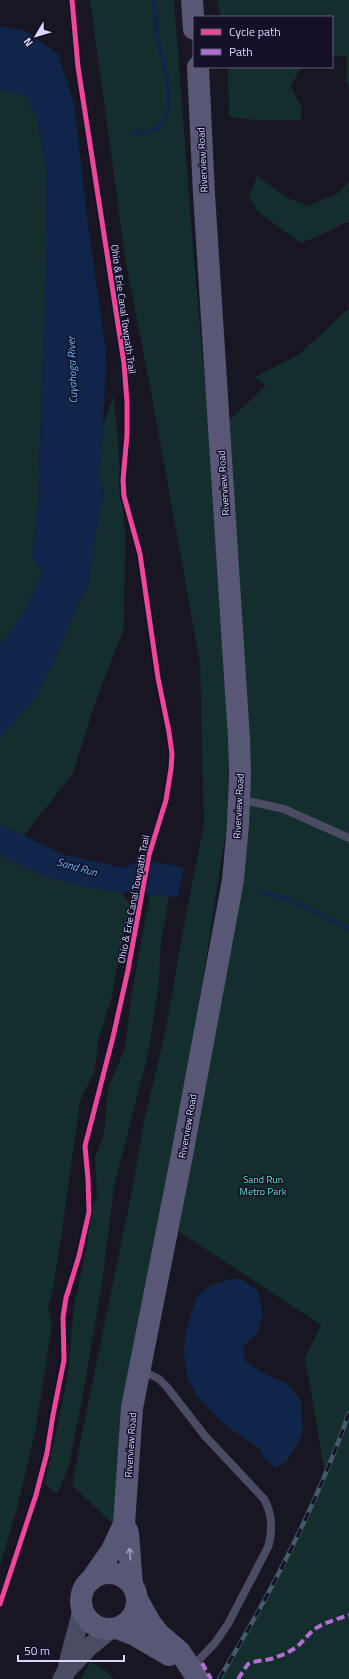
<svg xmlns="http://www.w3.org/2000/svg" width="349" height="1679" font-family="'Titillium Web',sans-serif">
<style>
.green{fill:#142e2e}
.water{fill:#0f2549}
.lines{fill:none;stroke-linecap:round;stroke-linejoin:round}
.stream{stroke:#0f2549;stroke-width:4}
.service{stroke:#4b4b63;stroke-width:8}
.tertiary{stroke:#4b4b63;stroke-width:19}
.secondary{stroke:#585775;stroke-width:22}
.rail-casing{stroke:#445b6c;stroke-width:4.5}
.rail{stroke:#131028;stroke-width:3;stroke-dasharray:9;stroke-linecap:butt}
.quiet{stroke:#b36fd0;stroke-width:4;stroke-dasharray:8 4;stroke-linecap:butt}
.cycleway-casing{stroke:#131028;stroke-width:8}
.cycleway{stroke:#ed469a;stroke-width:5}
.oneway{stroke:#a09dc1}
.labels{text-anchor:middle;stroke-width:3;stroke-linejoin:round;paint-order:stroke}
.street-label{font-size:10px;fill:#dad6ff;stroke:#131028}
.park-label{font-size:10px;fill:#61e0bf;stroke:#131028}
.water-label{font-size:11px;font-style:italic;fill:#65baff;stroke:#131028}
</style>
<rect width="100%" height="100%" fill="#171622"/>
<path class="green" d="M90,0H174L192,235L219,548L228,747V817L201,992L113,1524L72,1485L80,1443L133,1186L143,1126L165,1033L186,915L204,824L200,663L153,402L126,263Z
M217,0H349V88L346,80L347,56L332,57V17H221Z
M228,67H304L299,70L291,87L301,107V120H256L229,117Z
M0,89L24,95L37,119L46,167L47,243L38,501L32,557L43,572L25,610L0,645Z
M257,176L288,198L308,206L340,192L349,180V221L321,235L301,243L258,212L249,197Z
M349,308V1679H221L220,1677L246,1635L279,1575L309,1512L325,1474L305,1358L321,1325L169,1225L233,880L219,429L266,386L255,377L300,354Z
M114,395L125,534L124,628L94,706L73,773L24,836L0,824V739L35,698L55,658L89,582L98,520L104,492L99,480L103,426Z
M0,855L40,875L88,887L122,892L131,906L120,952L111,1000L98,1041L95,1070L80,1101L60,1246L52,1294L48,1306L52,1326L35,1433L17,1508L0,1566Z
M150,895L169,896L165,922L161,939L159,981L148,1055L114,1186L101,1290L84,1389L69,1465L57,1494L45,1484L68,1375L74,1305L88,1242L87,1220L97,1196L95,1158L104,1135L108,1088L125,1048L132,991Z
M90,1662L105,1670L114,1679H81Z"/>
<path class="water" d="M0,26L26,31L58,54L74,103L88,224L106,352L104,410L99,480L104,492L98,520L90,579L55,658L35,698L0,739V645L25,610L43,572L32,557L38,501L47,243L46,167L37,119L24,95L0,89Z
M0,824L62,854L124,868L142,860L184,867L178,897L118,892L88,887L40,875L0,855Z
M229,1279H241L258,1291L263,1315L257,1333L243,1347L245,1361L267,1375L287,1383L301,1401L303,1434L287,1461L276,1468L265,1459L259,1448L230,1429L213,1413L197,1396L187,1377L184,1357L185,1334L196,1298L210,1285Z"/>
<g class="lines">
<path class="stream" d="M132,133C141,132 155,133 161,125C179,104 162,61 157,36C155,24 156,12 153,0
M259,891L293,901L349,929"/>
<path class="service" d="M239,799L284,809L349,838
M141,1370L159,1379L167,1387L205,1436L264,1499C273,1515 273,1530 268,1547L228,1624L215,1643L192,1667"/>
<path class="tertiary" d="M67,1670C70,1649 79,1629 82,1607
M62,1679L67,1670L89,1647L111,1629"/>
<path class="secondary" d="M192,0L194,29
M124,1524L128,1533L132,1585
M81 1601a28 28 0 1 1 56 0a28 28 0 1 1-56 0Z
M91,1580L112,1550L124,1524L132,1408L182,1155L233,880L238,825L240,775L239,739L204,194L198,67
M137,1599L151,1624L160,1635L180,1652L198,1679
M117,1628L135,1635L169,1655"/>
<g class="rail-casing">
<path id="rail" d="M219,1679C270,1595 316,1507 349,1413"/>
</g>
<use href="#rail" class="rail"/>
<path class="quiet" d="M202,1663L211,1679
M238,1679L248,1664L253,1662L271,1659L285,1654L297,1647L313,1630L323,1624L349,1615"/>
<g class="cycleway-casing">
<path id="cycleway" d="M0,1604L36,1495L47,1453L53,1415L64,1360L63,1317L66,1298L79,1256L89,1212L88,1179L85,1146L113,1037L128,970L149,855L166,800L171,769L172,754L169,732L158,678L140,554L124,496L123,480L127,435V402L124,363L78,67L72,0"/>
</g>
<use href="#cycleway" class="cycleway"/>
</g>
<defs><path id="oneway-shaft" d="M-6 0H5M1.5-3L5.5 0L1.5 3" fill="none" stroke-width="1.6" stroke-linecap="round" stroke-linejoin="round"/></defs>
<use class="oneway" href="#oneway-shaft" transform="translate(130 1554) rotate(-95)"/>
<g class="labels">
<g class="street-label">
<text transform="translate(202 160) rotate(-93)" y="4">Riverview Road</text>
<text transform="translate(124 309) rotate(82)" y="4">Ohio &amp; Erie Canal Towpath Trail</text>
<text transform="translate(223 483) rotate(-94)" y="4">Riverview Road</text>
<text transform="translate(238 806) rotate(-87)" y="4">Riverview Road</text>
<text transform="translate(133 899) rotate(-79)" y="4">Ohio &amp; Erie Canal Towpath Trail</text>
<text transform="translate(187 1126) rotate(-80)" y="4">Riverview Road</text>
<text transform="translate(130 1445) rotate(-86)" y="4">Riverview Road</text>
</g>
<g class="park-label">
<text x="263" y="1183">Sand Run<tspan x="263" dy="12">Metro Park</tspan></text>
</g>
<g class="water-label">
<text transform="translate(72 370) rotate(-92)" y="4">Cuyahoga River</text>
<text transform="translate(77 867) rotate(16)" y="4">Sand Run</text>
</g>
</g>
<rect x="193" y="16" width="140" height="52" fill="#131028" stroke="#635f7e"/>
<rect x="201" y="29" width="20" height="6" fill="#ed469a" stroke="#635f7e"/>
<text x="229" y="36" font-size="12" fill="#dad6ff">Cycle path</text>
<rect x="201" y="49" width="20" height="6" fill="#b36fd0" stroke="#635f7e"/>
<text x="229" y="56" font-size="12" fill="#dad6ff">Path</text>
<g transform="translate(36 36) rotate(232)" stroke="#131028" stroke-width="3" paint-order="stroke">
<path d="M0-3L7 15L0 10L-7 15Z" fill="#dad6ff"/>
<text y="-6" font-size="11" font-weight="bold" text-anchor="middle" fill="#dad6ff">N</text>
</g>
<path d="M18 1655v6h106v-6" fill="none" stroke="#dad6ff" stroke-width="2"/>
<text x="24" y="1655" font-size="12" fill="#dad6ff" stroke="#131028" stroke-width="3" paint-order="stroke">50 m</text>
</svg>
